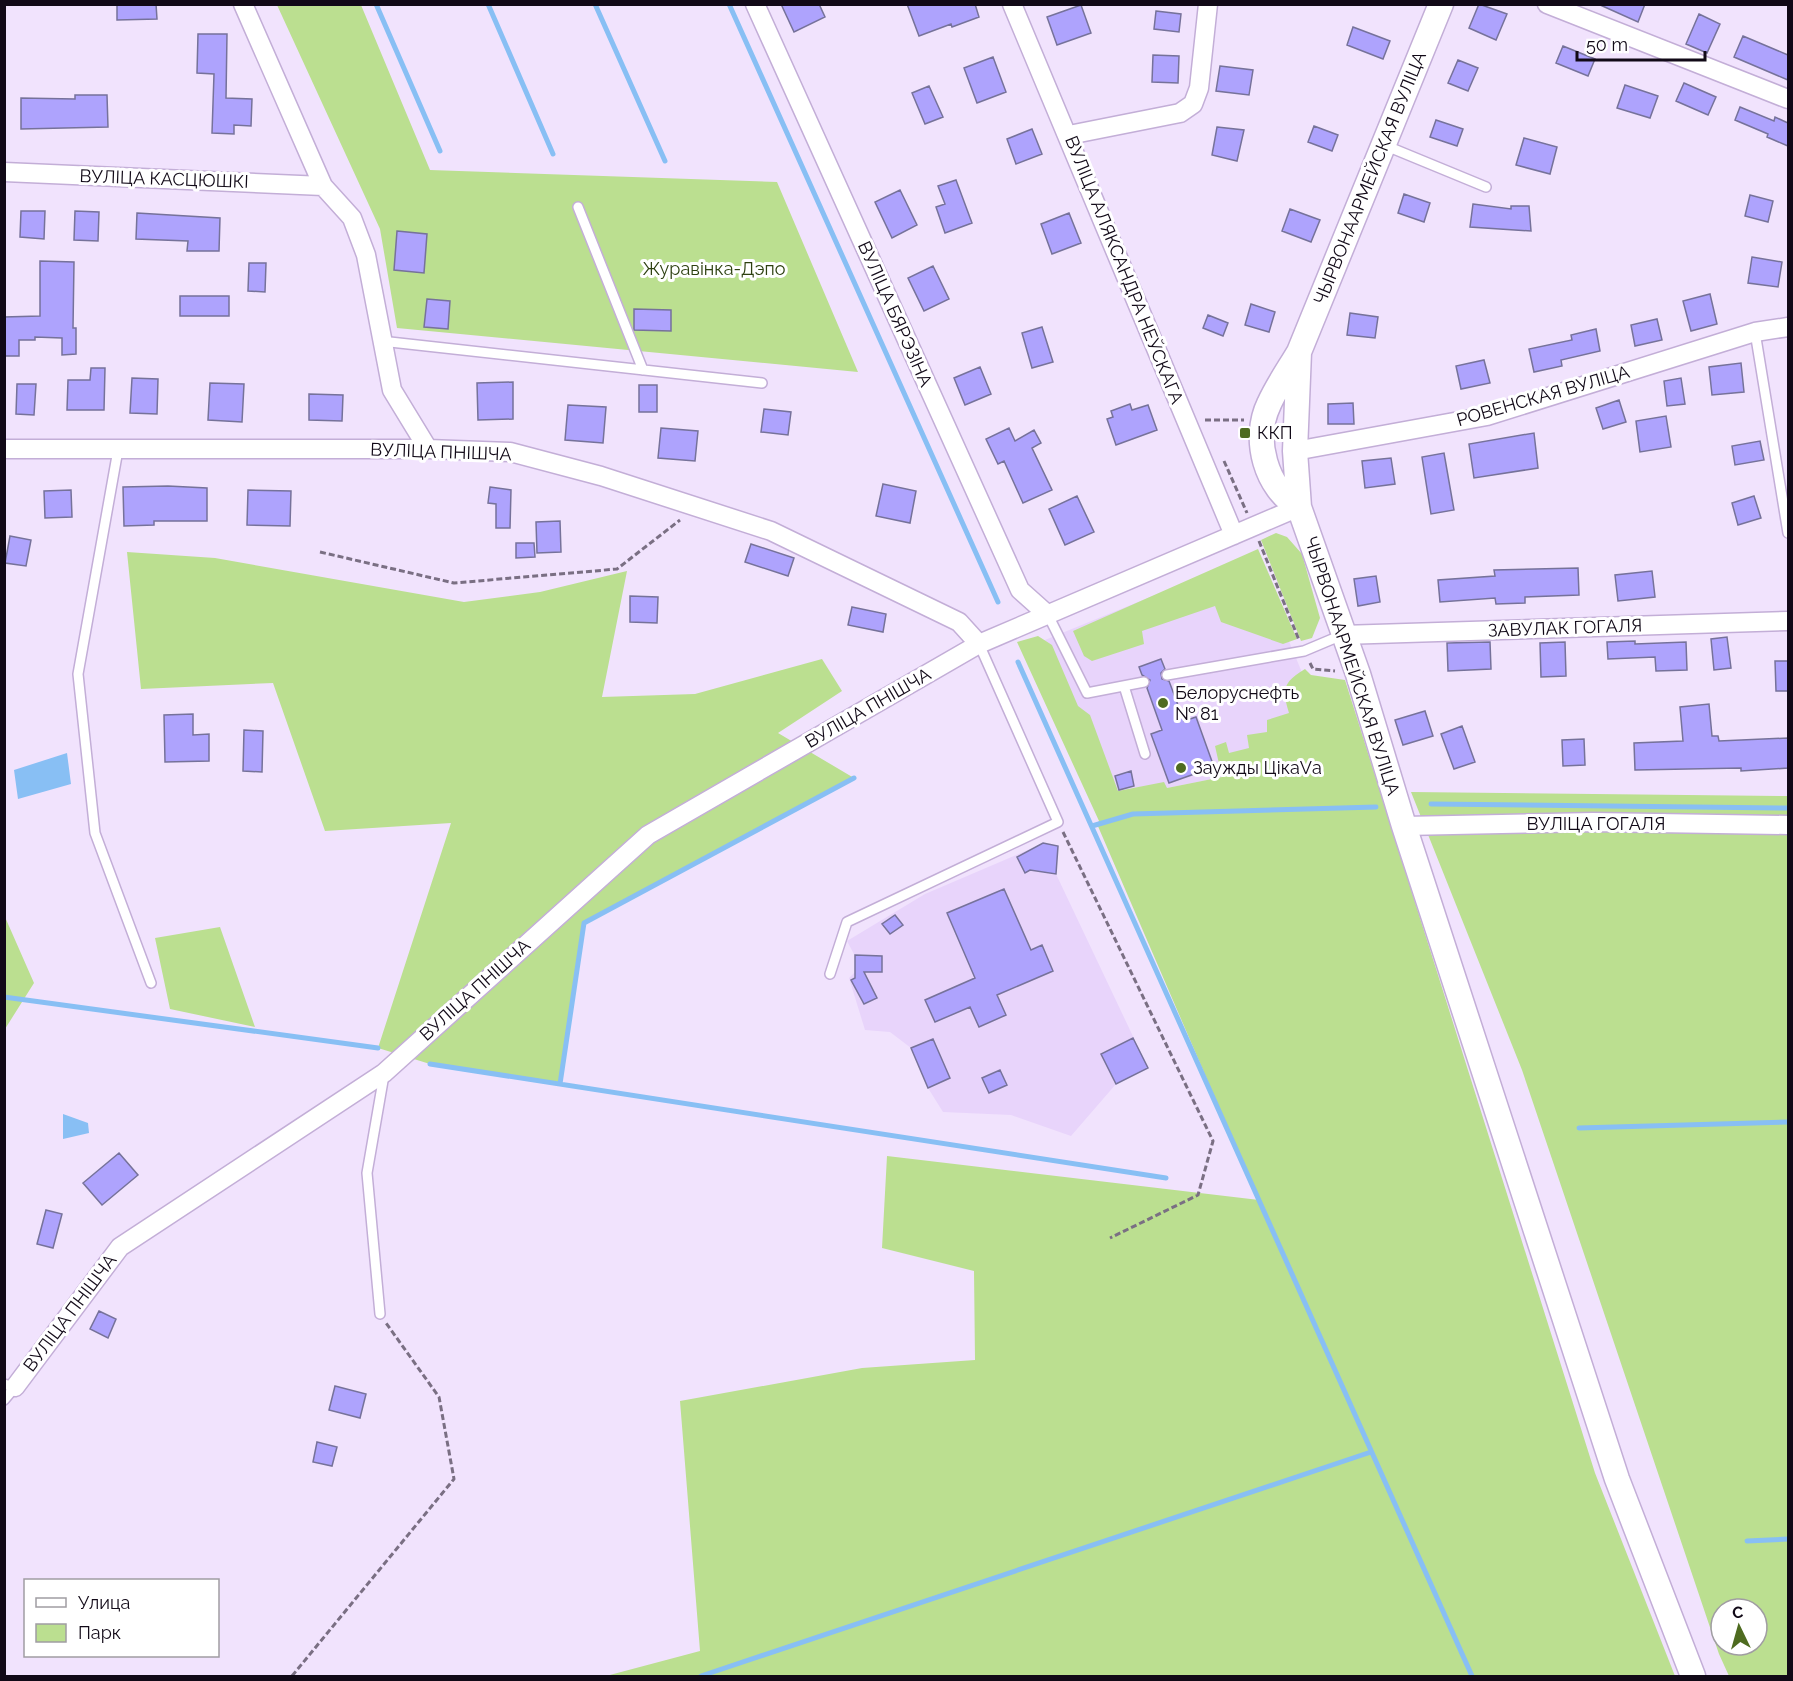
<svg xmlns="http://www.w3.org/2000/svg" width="1793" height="1681" font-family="Raleway,sans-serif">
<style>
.built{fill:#e8d4fb}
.green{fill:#bbdf90;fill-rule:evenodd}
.water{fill:#88bff4}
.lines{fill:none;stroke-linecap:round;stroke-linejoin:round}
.stream{stroke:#88bff4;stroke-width:5}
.building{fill:#aea3fd;stroke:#76729a;stroke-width:1.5}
.lane-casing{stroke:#c3aed7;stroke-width:12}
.street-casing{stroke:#c3aed7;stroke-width:21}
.secondary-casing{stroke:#c3aed7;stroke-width:27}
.path{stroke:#7a6f83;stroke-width:3;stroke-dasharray:6 3;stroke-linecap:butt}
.lane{stroke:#fff;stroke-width:9}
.street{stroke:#fff;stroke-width:18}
.secondary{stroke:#fff;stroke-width:24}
.poi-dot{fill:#4e6b20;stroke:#fff;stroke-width:2}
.labels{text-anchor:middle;stroke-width:6;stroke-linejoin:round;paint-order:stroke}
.street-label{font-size:18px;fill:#110917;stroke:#fff}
.park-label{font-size:18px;fill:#2d4010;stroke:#fff}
.poi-label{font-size:18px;fill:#110917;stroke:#fff;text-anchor:start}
</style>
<rect width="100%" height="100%" fill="#f1e3fd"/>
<path class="built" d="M1253,555L1336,754L1108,800L1040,642Z
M1044,843L1058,846L1056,874L1148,1068L1116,1084L1071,1136L1011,1115L943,1112L928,1088L911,1048L890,1032L865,1030L849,978L855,972V956L847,941L925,894Z"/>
<path class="green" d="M277,5H361L430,170L777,182L858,372L397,328L380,229Z
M1276,533L1287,537L1302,554L1320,618L1312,638L1301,641L1261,540Z
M1258,549L1297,639L1283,644L1221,622L1215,606L1142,631L1144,644L1092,661L1084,656L1073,631Z
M127,552L215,558L464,602L540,592L627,571L602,697L695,694L822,659L842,691L778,733L854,778L584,923L560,1084L430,1064L378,1048L451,823L325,831L273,683L141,689Z
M1038,636L1052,645L1078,706L1090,715L1118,791L1164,782L1167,788L1222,777L1215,746L1226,742L1229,753L1249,748L1247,735L1267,732V720L1289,713C1282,690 1282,683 1305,669L1311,675L1345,680L1595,1473L1675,1676H606L700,1651L680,1401L862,1368L975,1360L974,1271L882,1248L887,1156L1259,1200L1097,824L1099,821L1017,642Z
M1411,792L1788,796V1676H1729L1719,1654L1522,1070ZM1721,1609H1757V1645H1721Z
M5,917L34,983L5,1029H4Z
M220,927L255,1027L170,1009L155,938Z"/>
<path class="water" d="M67,753L71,784L18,799L14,770Z
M63,1114L88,1123L89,1133L63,1139Z"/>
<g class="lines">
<path class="stream" d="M376,4L440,151
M488,4L553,154
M595,4L665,161
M729,4L998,602
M1018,662L1472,1676
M1431,804L1788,808
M1092,826L1133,814L1376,807
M4,997L378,1048
M430,1064L1166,1178
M560,1084L584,923L854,778
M1579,1128L1788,1122
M1747,1541L1788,1539
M701,1676L1371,1452"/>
</g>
<path class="building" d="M117,4H156L157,19L117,20Z
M781,4H819L825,17L794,32Z
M907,4H975L979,17L952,27L951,24L919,36Z
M1479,4L1507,14L1496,40L1469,28Z
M1598,4H1645L1638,22Z
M1081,5L1091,33L1057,45L1047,17Z
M1156,11L1181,14L1179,32L1154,29Z
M1699,14L1720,24L1707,53L1686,44Z
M1353,27L1390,41L1383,59L1347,45Z
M198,34H227L226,98L252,99L251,126L234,125V134L212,133L214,74L197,73Z
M1743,36L1788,55V80L1734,57Z
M1563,46L1595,59L1588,76L1556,63Z
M1153,55L1179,56L1178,83L1152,82Z
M993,57L1006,92L977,103L964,68Z
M1458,60L1478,68L1468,91L1448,83Z
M1220,66L1253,70L1249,95L1216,91Z
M1684,83L1716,97L1708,115L1676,101Z
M1625,85L1658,96L1650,118L1617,108Z
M929,86L943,117L925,124L912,93Z
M75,95H107L108,127L21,129V98L75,99Z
M1740,107L1774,121L1775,117L1788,123V146L1767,137L1768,134L1735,120Z
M1436,120L1463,129L1457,146L1430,137Z
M1314,126L1338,135L1332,151L1308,142Z
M1217,127L1244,130L1237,161L1212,155Z
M1032,129L1042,154L1016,164L1007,139Z
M1524,138L1557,147L1550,174L1516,165Z
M956,180L972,223L945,233L936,207L945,204L938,186Z
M900,190L917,225L892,238L875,202Z
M1404,194L1430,203L1424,222L1398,213Z
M1750,195L1773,201L1768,222L1745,216Z
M1473,204L1511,209V206H1529L1531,231L1470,227Z
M1290,209L1320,220L1311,242L1282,231Z
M21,211H45L44,239L20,237Z
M75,211L99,212L98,241L74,240Z
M137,213L220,218L219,251H187L188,241L136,239Z
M1069,213L1081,243L1052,254L1041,224Z
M397,231L427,234L424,273L394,270Z
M1752,257L1782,262L1778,287L1748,283Z
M40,261L74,262L73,328H76V354L62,355V338L35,337V340H19V356H4V317L40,316Z
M249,263H266L265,292L248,291Z
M933,266L949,299L924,311L908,278Z
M1710,294L1717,324L1691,331L1683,301Z
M180,296H229V316H180Z
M427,299L450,301L448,329L424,327Z
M1251,304L1275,312L1269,332L1245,325Z
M634,309L671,310V331L634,330Z
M1350,313L1378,317L1375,338L1347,335Z
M1208,315L1228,323L1223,336L1203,328Z
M1657,319L1662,340L1635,346L1631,325Z
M1042,327L1053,362L1032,368L1022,333Z
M1596,329L1600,351L1561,360L1562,366L1534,372L1529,349L1572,340L1571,335Z
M1484,360L1490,383L1461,389L1456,366Z
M1741,363L1744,392L1712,395L1709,367Z
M980,367L991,394L965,405L954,378Z
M91,368H105L104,410H67L68,380H90Z
M132,378L158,379L157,414L130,413Z
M1681,378L1685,404L1667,406L1664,381Z
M513,382V419L478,420L477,383Z
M210,383L244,384L242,422L208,420Z
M17,384H36L34,415L16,414Z
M639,385H657V412H639Z
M309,394L343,395L342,421L309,420Z
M1619,400L1626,422L1603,429L1596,408Z
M1353,403L1354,424H1328V404Z
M1130,404L1132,410L1148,405L1157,430L1116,445L1107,419L1113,417L1111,411Z
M568,405L606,407L603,443L565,440Z
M764,409L791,412L788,435L761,432Z
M1666,416L1671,447L1640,452L1636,421Z
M661,428L698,431L695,461L658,458Z
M1009,428L1015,441L1034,430L1041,443L1032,448L1052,490L1023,503L1004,461L998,464L986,439Z
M1534,433L1538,468L1474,478L1469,444Z
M1760,441L1764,460L1735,465L1732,446Z
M1444,453L1454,510L1431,514L1422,457Z
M1391,458L1395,484L1365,488L1362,461Z
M883,484L916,491L910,523L876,516Z
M168,486L207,488V521H154V525L124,526L123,487Z
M490,487L511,490L510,528H496V504L488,503Z
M71,490L72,517L45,518L44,491Z
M248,490L291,491L290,526L247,525Z
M1077,496L1094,532L1065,545L1049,509Z
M1754,496L1761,518L1738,525L1732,503Z
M560,521L561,552L537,553L536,522Z
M10,536L31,540L26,566L5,563Z
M516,543H534L535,557L516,558Z
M751,544L794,558L788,576L745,562Z
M1578,568L1579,595L1525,597V603L1496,604L1495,598L1440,602L1438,580L1495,576L1494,570Z
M1652,571L1655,597L1618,601L1615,575Z
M1376,576L1380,602L1358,606L1354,579Z
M630,596L658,597L657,623L630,622Z
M852,607L886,614L883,632L848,625Z
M1727,637L1731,668L1714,670L1711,639Z
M1635,641V644L1686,642L1687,670L1656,671L1655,657L1608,659L1607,642Z
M1490,642L1491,669L1448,671L1447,643Z
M1565,642L1566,676L1541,677L1540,643Z
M1161,659L1165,669L1161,673L1162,679L1169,681L1184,721L1196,717L1214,767L1169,783L1151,734L1162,730L1147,688L1150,680L1142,675L1139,667Z
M1775,661H1788V691H1776Z
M1709,704L1712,736H1718L1719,741L1788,738V768L1741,771V768L1635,770L1634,743L1683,741L1680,707Z
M1425,711L1433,736L1403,745L1395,720Z
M193,714V735L209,734V761L165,762L164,715Z
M1462,726L1475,762L1454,769L1441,734Z
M244,730L263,731L262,772L243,771Z
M1584,739L1585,765L1563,766L1562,740Z
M1131,771L1134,786L1119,790L1115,776Z
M1043,843L1058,846L1056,874L1030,870L1025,873L1017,857Z
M1004,889L1031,950L1042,945L1053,971L997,995L1006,1015L979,1027L970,1007L935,1022L925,1000L975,978L947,913Z
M895,915L903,925L890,934L882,924Z
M855,955L882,956V972H864L877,998L864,1004L851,980L855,978Z
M1133,1038L1148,1068L1116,1084L1101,1054Z
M933,1039L950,1078L928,1088L911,1048Z
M1000,1070L1007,1085L989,1093L982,1078Z
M119,1153L138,1175L102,1205L83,1183Z
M46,1210L62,1214L53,1248L37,1244Z
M99,1311L116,1319L108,1338L90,1329Z
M335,1386L366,1394L360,1418L329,1410Z
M317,1442L337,1447L332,1466L313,1462Z"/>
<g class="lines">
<g class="lane-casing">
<path id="lane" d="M1384,145L1486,187
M578,207L643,370
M1755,332L1788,533
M381,341L762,383
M118,450L78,674L95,833L151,983
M1048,615L1087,693L1144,682
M1167,675L1304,651L1342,635
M1124,686L1145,754
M830,974L847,922L1058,822L979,644
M380,1314L367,1173L384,1075
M4,1384L15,1387L4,1400"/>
</g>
<g class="street-casing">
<path id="street" d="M243,4L323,186L352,218L366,255L392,390L428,449
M755,4L1020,590L1048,615
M1012,4L1234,535
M1547,4L1788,99
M1069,135L1180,113L1193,104L1199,88L1208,4
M4,172L323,186
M4,449H428L510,452L601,476L771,531L959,622L979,644L1299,507
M1295,451L1487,416L1755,332L1788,327
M1342,635L1788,621
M1404,826L1593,822L1788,825
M15,1387L120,1247L384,1073L648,835L979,644"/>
</g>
<g class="secondary-casing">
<path id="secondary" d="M1299,352L1295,451L1299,507L1358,674L1404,826L1617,1479L1693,1676
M1299,507C1266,489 1252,439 1269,404C1277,386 1289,369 1299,352L1441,4"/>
</g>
<path class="path" d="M1205,420H1244
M1224,461L1247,513
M1259,541L1299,640
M320,552L454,583L617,569L680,520
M1310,663L1313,669L1335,671
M1063,832L1213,1141L1198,1195L1110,1238
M292,1676L454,1479L439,1397L386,1323"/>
<use href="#lane" class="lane"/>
<use href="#street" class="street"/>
<use href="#secondary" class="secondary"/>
</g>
<g class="poi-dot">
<rect x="1239" y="427" width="12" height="12" rx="3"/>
<circle cx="1163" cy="703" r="6"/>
<circle cx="1181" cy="768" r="6"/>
</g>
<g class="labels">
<g class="street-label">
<text transform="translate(1370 178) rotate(-68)" y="6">ЧЫРВОНААРМЕЙСКАЯ ВУЛІЦА</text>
<text transform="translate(164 179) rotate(2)" y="6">ВУЛІЦА КАСЦЮШКІ</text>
<text transform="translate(1124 270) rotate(68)" y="6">ВУЛІЦА АЛЯКСАНДРА НЕЎСКАГА</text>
<text transform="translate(895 314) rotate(66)" y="6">ВУЛІЦА БЯРЭЗІНА</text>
<text transform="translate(1543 396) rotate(-16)" y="6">РОВЕНСКАЯ ВУЛІЦА</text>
<text transform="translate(441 452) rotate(2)" y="6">ВУЛІЦА ПНІШЧА</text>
<text transform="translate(1565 628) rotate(-2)" y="6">ЗАВУЛАК ГОГАЛЯ</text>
<text transform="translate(1352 666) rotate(72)" y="6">ЧЫРВОНААРМЕЙСКАЯ ВУЛІЦА</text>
<text transform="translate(868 708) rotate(-30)" y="6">ВУЛІЦА ПНІШЧА</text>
<text x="1596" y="830">ВУЛІЦА ГОГАЛЯ</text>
<text transform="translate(475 990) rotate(-42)" y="6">ВУЛІЦА ПНІШЧА</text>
<text transform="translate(70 1313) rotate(-53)" y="6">ВУЛІЦА ПНІШЧА</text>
</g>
<g class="park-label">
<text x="714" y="275">Журавінка-Дэпо</text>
</g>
<g class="poi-label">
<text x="1257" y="439">ККП</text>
<text x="1175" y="699">Белоруснефть<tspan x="1175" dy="21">№ 81</tspan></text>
<text x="1193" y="774">Заужды ЦікаVа</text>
</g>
</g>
<rect width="1793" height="1681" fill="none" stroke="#110917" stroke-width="12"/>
<rect x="24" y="1579" width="195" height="78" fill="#ffffff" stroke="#a09da2" stroke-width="1.5"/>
<rect x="36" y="1598" width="30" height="9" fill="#ffffff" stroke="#a09da2" stroke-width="1.5"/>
<text x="78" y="1609" font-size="18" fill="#110917">Улица</text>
<rect x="36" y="1624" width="30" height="18" fill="#bbdf90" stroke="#a09da2" stroke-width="1.5"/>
<text x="78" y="1639" font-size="18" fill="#110917">Парк</text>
<g transform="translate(1739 1627) rotate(355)"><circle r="28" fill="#ffffff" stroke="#a09da2" stroke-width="1.5"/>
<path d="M0-4.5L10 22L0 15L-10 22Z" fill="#4e6b20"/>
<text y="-9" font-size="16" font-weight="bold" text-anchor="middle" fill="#110917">С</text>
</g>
<path d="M1577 51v9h128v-9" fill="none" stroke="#110917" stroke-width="3"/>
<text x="1586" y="51" font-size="18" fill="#110917" stroke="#ffffff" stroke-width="4.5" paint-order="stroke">50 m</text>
</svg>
